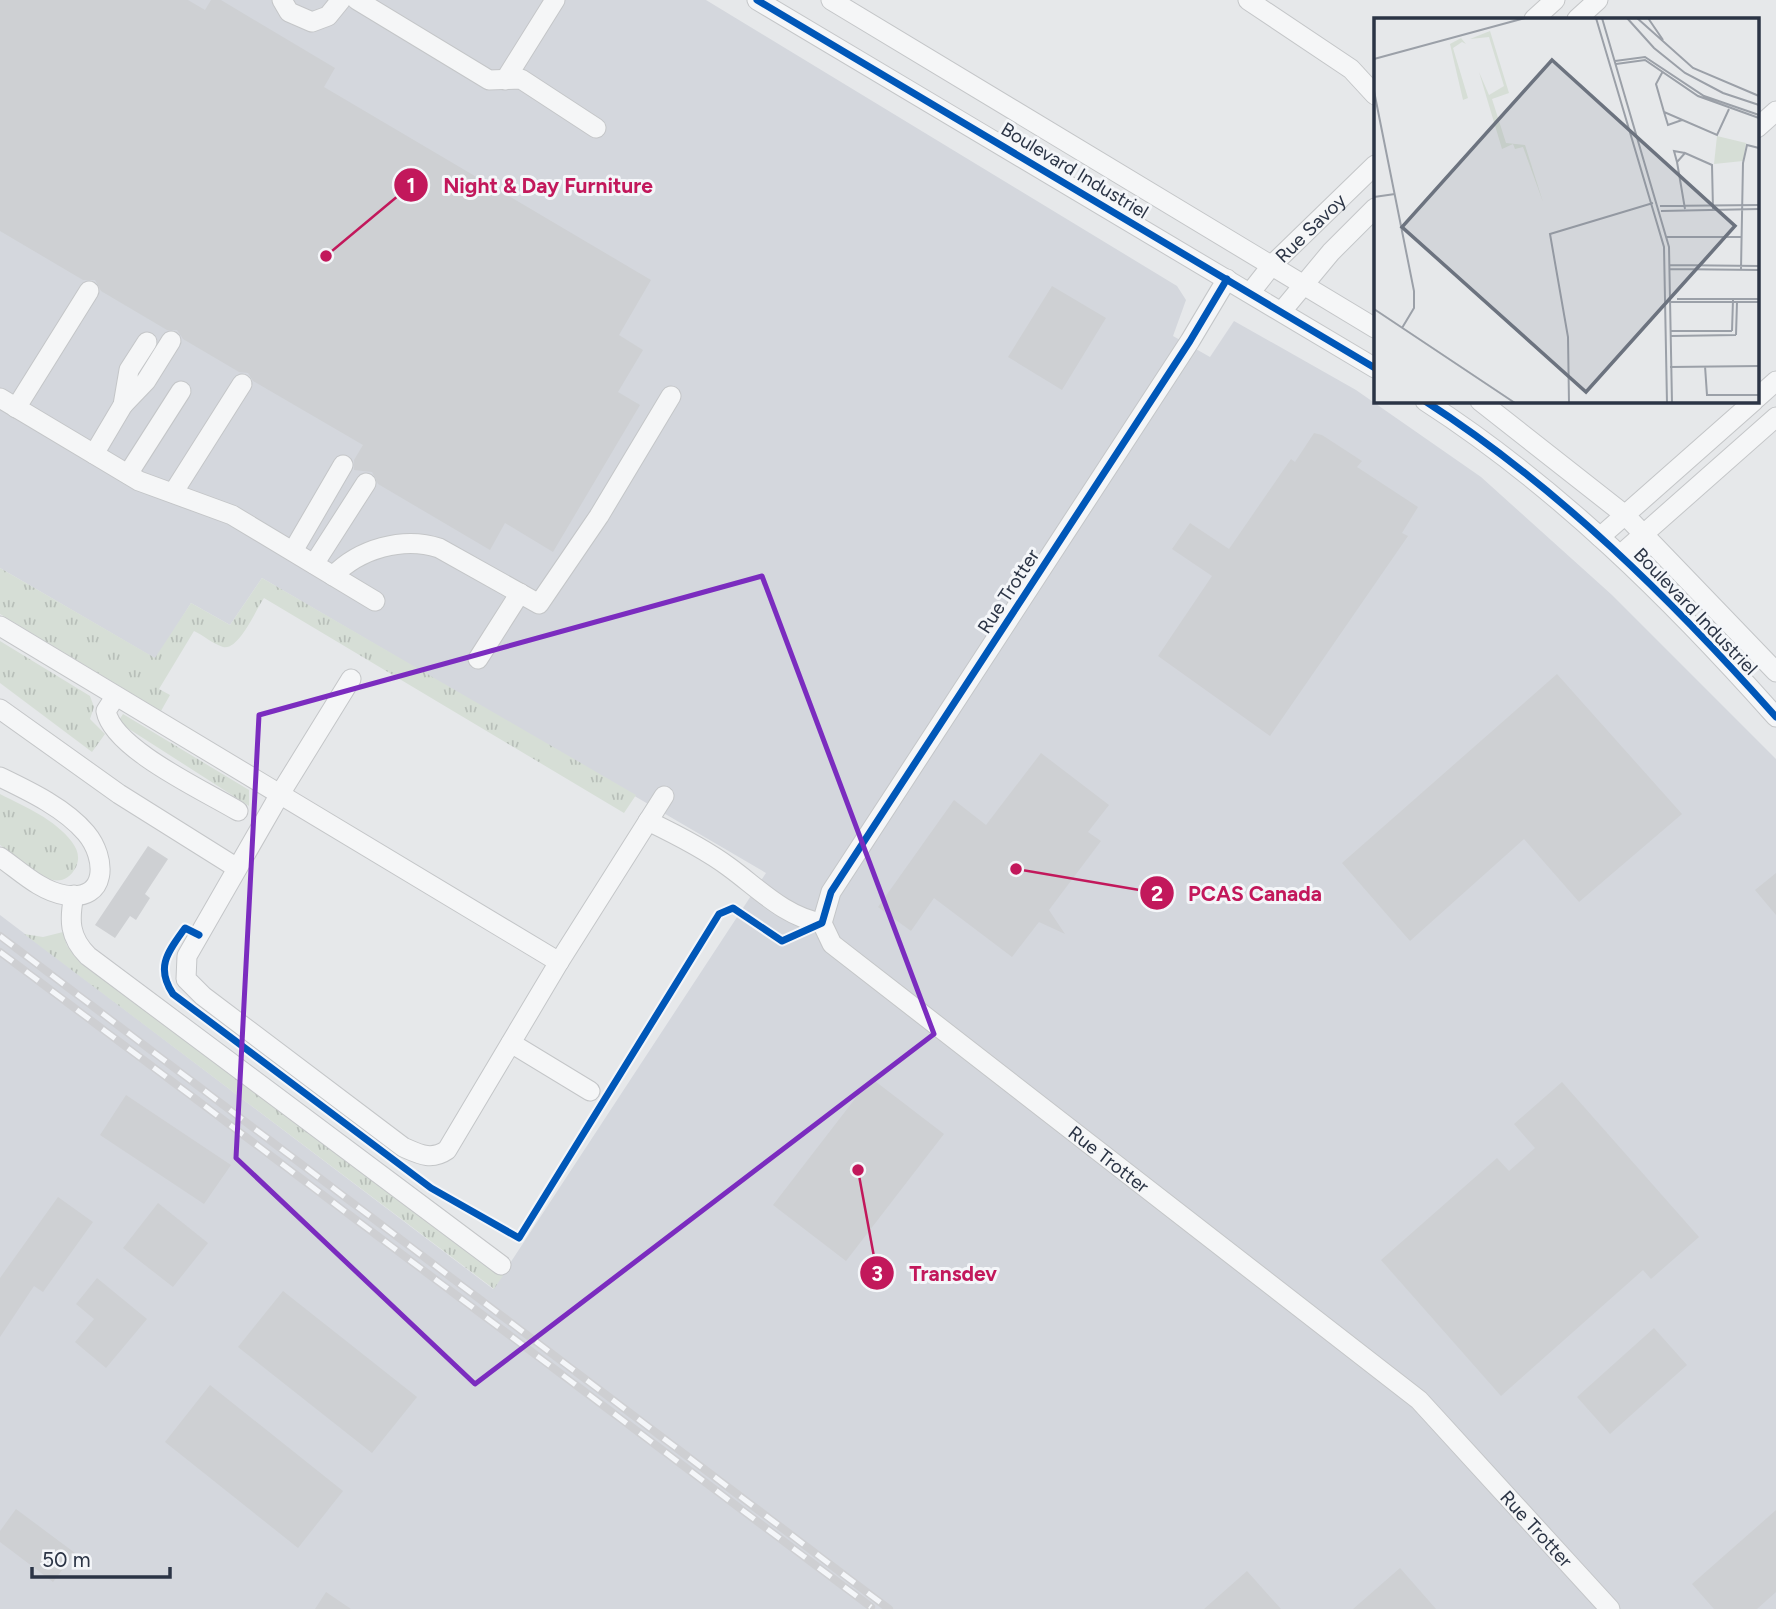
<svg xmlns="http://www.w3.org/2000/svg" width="1776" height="1609" font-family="Figtree,sans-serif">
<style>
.built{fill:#d4d7dd}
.grass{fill:url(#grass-tufts)}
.building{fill:#ced0d3}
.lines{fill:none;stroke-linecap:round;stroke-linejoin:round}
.minor-casing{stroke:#c4c6c8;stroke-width:21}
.minor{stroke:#f5f6f7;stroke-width:19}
.rail-casing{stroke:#cecfd2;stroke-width:8}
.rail{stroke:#f4f6f9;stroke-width:5;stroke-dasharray:16;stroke-linecap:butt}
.cycleway-casing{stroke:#f4f6f9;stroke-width:11}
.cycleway{stroke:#0057b8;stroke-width:7}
.marked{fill:none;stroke:#7b2cbf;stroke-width:5;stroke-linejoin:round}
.labels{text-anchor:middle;stroke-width:6;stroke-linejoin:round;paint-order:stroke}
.street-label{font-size:19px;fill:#2b3445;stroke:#f4f6f9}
.inset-road{fill:none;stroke:#9ba0a8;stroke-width:2}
.view{fill:#6c737f;fill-opacity:0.15;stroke:#6c737f;stroke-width:3.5}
.inset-edge{fill:none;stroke:#2b3445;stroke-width:3.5}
.leader{fill:none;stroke:#c2185b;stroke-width:2.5}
.callout-dot{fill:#c2185b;stroke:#f4f6f9;stroke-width:2.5}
.mark-label{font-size:21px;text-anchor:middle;font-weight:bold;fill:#fff}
.callout-label{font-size:21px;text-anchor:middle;font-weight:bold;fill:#c2185b;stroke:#f4f6f9;stroke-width:6;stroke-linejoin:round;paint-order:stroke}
</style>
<defs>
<pattern id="grass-tufts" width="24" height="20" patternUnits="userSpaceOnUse" patternTransform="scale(1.75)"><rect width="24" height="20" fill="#d6ded6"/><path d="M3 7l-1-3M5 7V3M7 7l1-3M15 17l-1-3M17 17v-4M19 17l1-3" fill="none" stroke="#b8bfb9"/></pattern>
</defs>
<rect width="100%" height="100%" fill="#e6e8ea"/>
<path class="built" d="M0,0H706L1177,286L1186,300L1173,336L1210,357L1234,321L1356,390L1481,477L1612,595L1776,759V1609H0V915L493,1289L766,873L262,578L230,625L191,603L156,659L0,568Z"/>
<path class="grass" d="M0,568L155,658L191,603L230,625L262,578L636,795L624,813L264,598C256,609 239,651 223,647C213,644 203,635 194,631L159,689L170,695L161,711L0,614Z
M0,641L90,696L94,707L90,719L105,734L92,752L0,683Z
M123,714L249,790V806L118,722Z
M0,794C25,807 55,819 72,842C78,850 80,858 76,867C58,902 19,859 0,845Z
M63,932L67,946L75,953L504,1274L494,1289L24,934L43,937Z"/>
<path class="building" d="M0,0H188L205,10L211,0H221L335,68L324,87L651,280L619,335L643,350L618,392L640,405L553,552L505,523L490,550L378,484L372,472L354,470V460L363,445L253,381L248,373L239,372L183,339L177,330H167L101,291L95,280H83L0,231Z
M1052,286L1106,318L1062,390L1008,357Z
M1314,433L1322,435L1362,461L1357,467L1418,507L1402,533L1408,536L1270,736L1158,656L1212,576L1172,549L1190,523L1229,549L1291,459L1295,462Z
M1557,674L1682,814L1579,902L1524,839L1410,941L1342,863Z
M1041,753L1109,805L1088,832L1101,841L1049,910L1065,934L1039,922L1012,957L934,898L911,931L878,907L954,800L986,825Z
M148,846L168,859L145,894L150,898L136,920L130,916L115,938L95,925Z
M1776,873V915L1755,890Z
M871,1078L944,1134L846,1261L773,1205Z
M1562,1082L1699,1237L1651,1279L1643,1270L1501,1396L1381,1260L1497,1158L1509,1171L1535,1148L1514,1124Z
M126,1095L231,1165L204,1204L100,1135Z
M58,1197L93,1222L43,1292L34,1286L0,1337V1278Z
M158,1203L208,1243L173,1287L123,1248Z
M97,1278L147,1319L106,1368L75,1342L94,1319L76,1304Z
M283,1291L417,1397L372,1453L238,1347Z
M1654,1328L1687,1365L1610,1434L1577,1397Z
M210,1385L343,1491L298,1548L165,1442Z
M16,1509L75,1553L53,1582L0,1542V1531Z
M1776,1510V1592L1757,1609H1714L1692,1584Z
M1400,1568L1436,1609H1353Z
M1247,1571L1281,1609H1204Z
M326,1592L351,1609H315Z"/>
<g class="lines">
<g class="minor-casing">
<g id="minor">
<path d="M282,0L289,12L312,22L328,16L341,0"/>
<path d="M357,0L489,80L521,79L596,128"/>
<path d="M757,0L1375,368"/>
<path d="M831,0L1375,328"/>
<path d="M1248,0L1351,69L1375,95"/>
<path d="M1534,19L1555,0"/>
<path d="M1577,19L1598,0"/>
<path d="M505,80L555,0"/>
<path d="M1757,128L1776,111"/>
<path id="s1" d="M1227,279L1190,341L831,892L822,923L832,944L1419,1400L1610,1609"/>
<path id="s2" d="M1250,293L1272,265L1375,165"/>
<path d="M1282,311L1331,252L1375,208"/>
<path d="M0,398L139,481L232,515L375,601"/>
<path d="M1757,398L1776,381"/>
<path d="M1425,401C1557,486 1672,600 1776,717"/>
<path d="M1480,401L1625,515L1776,672"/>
<path d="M123,405L146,381L171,341"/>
<path d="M16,408L89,291"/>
<path d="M94,454L123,405L129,370L147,342"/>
<path d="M128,474L181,391"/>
<path d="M173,493L242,384"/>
<path d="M1600,537L1754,401"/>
<path d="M293,551L343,465"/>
<path d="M1620,555L1776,417"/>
<path d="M314,564L366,483"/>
<path d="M333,576C359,549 403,536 439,548L539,604L599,516L671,396"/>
<path d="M0,626L559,962"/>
<path d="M478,659L520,593"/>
<path d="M351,679L280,794L187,956L186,979L203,996L403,1147C419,1154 431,1161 447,1150L559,962L664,796"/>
<path d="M115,697L106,711C113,749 205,791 238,811"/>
<path d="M0,709L119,794L237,868"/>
<path d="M0,777C29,791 65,808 86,833C107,858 108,902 65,895C40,891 19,870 0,857"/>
<path d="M648,821C675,834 705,849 729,867C758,888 785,917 822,923"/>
<path d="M74,895C69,920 69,937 88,956L501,1265"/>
<path d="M511,1043L590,1091"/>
</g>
</g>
<use href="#minor" class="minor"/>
<g class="rail-casing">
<path id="rail" d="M0,936L889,1609
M0,952L871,1607"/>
</g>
<use href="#rail" class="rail"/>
<g class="cycleway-casing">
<path id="cycleway" d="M757,0L1375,368
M1425,401C1557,486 1672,600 1776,717
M199,935L185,928C168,952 155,967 173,994L431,1188L519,1238L719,914L733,908L782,941L822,923L831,892L1190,341L1227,279"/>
</g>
<use href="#cycleway" class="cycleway"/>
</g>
<path class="marked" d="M762,576L934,1034L475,1384L236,1158L259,715Z"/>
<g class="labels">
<g class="street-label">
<text transform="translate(1075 170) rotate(31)" y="7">Boulevard Industriel</text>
<text dy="7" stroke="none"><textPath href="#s2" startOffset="89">Rue Savoy</textPath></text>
<text transform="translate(1008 591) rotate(-57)" y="7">Rue Trotter</text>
<text transform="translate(1696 611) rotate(46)" y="7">Boulevard Industriel</text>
<text dy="7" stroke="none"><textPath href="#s1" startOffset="1136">Rue Trotter</textPath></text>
<text dy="7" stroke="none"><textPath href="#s1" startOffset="1703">Rue Trotter</textPath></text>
</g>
</g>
<g transform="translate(1374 18)">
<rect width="385" height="385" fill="#e6e8ea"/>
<path d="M116,13L135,75L118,81L132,125L151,127L169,184L149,129L141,131L139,126L128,131L105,54L115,77L130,68L115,19L96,21ZM87,20L92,26L88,24L79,30L94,80L89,82L76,26Z" fill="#d6ded6"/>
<path d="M343,118L372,125L369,143L340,146Z" fill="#d6ded6"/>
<path class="inset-road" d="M222,0L290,229L293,385M228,0L295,229L298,385M253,0L280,30L311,55L349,75L385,87M263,0L319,50L385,78M274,0L289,22M0,41L151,0M241,43L271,39L330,78L385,97M242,46L271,42L324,78L385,100M289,53L282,66L290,94L343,117L355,91M0,73L40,273V290L28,310M290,94L294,107L308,102M303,144L300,133L311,135M0,179L21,176M286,188L385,187M311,191L303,144L311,135L338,147L339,191M287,193L385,191M293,219H368M296,247L385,248M296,251L385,252M367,251L369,145L373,127L385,130M303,281H385M297,284H385M0,291L141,385M297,313H358M358,313L359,282M362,317L363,284M297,318L362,317M331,348L333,377H385M296,349L385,348M195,385L194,319L176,216L279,185"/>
<path class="view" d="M178,42L361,208L212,374L28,209Z"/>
<rect width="385" height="385" class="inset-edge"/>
</g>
<path class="leader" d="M326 256L411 185M1016 869L1157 893M858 1170L877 1273"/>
<g class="callout-dot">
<circle cx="326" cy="256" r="7"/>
<circle cx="1016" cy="869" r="7"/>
<circle cx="858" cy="1170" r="7"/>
<circle cx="411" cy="185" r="18"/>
<circle cx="1157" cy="893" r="18"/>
<circle cx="877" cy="1273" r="18"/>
</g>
<g class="mark-label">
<text x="411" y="193">1</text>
<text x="1157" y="901">2</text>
<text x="877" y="1281">3</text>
</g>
<g class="callout-label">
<text x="548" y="193">Night &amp; Day Furniture</text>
<text x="1255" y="901">PCAS Canada</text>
<text x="953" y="1281">Transdev</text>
</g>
<path d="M32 1567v10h138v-10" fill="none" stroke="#2b3445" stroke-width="3.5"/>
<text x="42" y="1567" font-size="21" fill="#2b3445" stroke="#f4f6f9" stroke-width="5" paint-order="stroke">50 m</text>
</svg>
